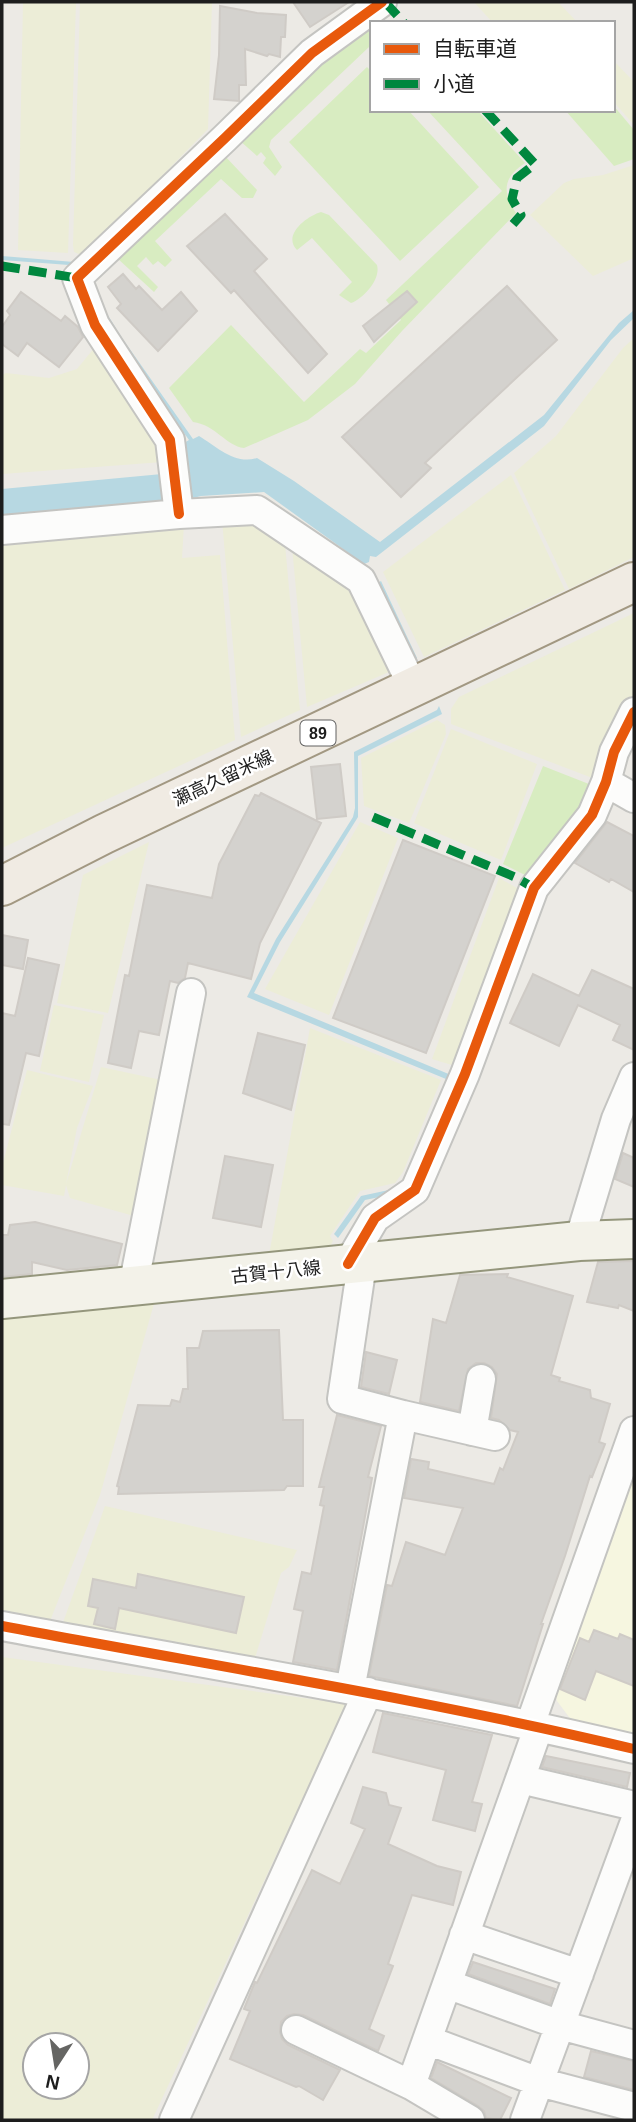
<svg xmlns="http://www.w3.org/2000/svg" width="636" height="2122" font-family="Helvetica,'Noto Sans JP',sans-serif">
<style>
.education{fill:#f6f6e0}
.farmland{fill:#ecedd7;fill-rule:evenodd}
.grass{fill:#d8ecc1}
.water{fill:#b7d8e2}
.building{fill:#d4d2ce;stroke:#cfcbc6;stroke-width:2}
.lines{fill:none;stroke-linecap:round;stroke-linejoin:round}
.minor-casing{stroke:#c4c4c1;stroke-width:32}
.secondary-casing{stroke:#94967c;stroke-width:42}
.primary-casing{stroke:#a29882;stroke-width:42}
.minor{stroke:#fcfcfb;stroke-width:28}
.secondary{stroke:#f3f2e9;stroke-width:38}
.primary{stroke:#f0ebe3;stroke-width:38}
.quiet{stroke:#00873e;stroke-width:9;stroke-dasharray:18 9;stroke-linecap:butt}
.cycleway-casing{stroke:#fff;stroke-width:15}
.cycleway{stroke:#e8590c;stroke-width:10}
.labels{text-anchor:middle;stroke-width:5;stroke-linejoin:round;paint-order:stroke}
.shield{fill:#fff;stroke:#616161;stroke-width:2}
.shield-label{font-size:16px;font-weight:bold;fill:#1d1d1d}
.street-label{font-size:18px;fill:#1d1d1d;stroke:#fff}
</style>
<rect width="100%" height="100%" fill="#eceae5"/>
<path class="education" d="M634,1461V1738L586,1727L569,1717L557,1701L555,1691Z"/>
<path class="farmland" d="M23,2H76L68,253L18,250Z
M80,2H212L208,129L87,252L79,254L74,252L73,245Z
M474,2H558L578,23H493Z
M613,60L634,82V125L613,101Z
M634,165V258L593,276L530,215L564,183L574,179L603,175Z
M634,338V557L569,589L514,473L556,436L623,348Z
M95,347L159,438L163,462L2,474V375L6,373L49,378L77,369Z
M511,475L565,590L424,657L383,572Z
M252,518L285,544L300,710L241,737L222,520Z
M184,524L182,558L220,555L235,740L2,848V538Z
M292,547L343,582L357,595L389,672L307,707Z
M634,613V698L595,779L451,724V709L459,697Z
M437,720L445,725L446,734L409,823L364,806L361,758Z
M451,729L537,764L501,860L414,823Z
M360,822L398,838L329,1015L265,989Z
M149,842L108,1013L57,1003L83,875Z
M499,878L519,889L455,1066L432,1059Z
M54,1005L104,1015L89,1082L40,1071Z
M310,1028L441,1080L403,1172L395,1183L360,1191L330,1236L333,1241L330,1246L269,1255Z
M101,1067L166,1081L141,1218L70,1198L66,1185L64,1196L2,1185V1167L27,1070L93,1086L77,1128L66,1184Z
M155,1300L100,1495L48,1626L2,1617V1308Z
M105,1506L297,1550L289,1567L281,1573L255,1658L61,1628Z
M2,1657L347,1704L152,2120H2ZM35,2045H77V2087H35Z"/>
<path class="grass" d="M372,26V50L369,47L271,140L269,147L282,167L275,176L263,163L266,158L261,152L257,156L239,140L325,57Z
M367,67L372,72V110H408L479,187L400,261L289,142Z
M613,105L634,130V159L614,166L565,110H613Z
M427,110H477L525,163C504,177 501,191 516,213L402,331L355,384L308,420L244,448C226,446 216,425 193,422L169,388L231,325L304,402L360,349L366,353L401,320L386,300L502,191Z
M224,155L257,190L253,198H242L221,179L155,241L172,260L165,267L158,261L153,265L146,257L137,266L158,287L154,292L117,258Z
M321,212L329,215L377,265C381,279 364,298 351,303L339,295L352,282L312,238L297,250C282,235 307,216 321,212Z
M543,766L594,786L586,804L527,876L503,864Z"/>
<path class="water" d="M2,256L74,262L72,269L69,265L2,260Z
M94,293L122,338L193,439L199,436C217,447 235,465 257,458L294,481L380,542L544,415L619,323L634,310V318L611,340L544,426L376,557L370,556L369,562L364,564L264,492L201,496L189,499L184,443L189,440L124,349Z
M162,474L165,500L2,515V489Z
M381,581L417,658L413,660L378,583Z
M439,706L442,714L358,756V817L280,942L254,993L451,1075L409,1179L399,1193L365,1200L338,1238L334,1234L361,1196L398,1188L406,1177L446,1079L247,997L276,939L353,817L355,808L354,752L437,710Z"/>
<path class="building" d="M293,2H349L310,27Z
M220,6L257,13L286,15L285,37H281L280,57L269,54L267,56L245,49L246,85H239V101L214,99L219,55Z
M225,214L267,259L254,271L327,354L308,373L234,290L231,293L187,246Z
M123,274L136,289L139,286L162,310L181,292L197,311L158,351L117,308L121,304L108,287Z
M507,286L557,340L425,463L431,468L401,497L342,437Z
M407,291L417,302L374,342L363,326Z
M21,292L61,321L65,316L78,327L83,337L59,367L27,343L18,356L2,344V327L10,315L7,311Z
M340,764L346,816L317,819L311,767Z
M261,793L321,823L260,943L251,979L188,963L185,978L178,983L170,981L159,1035L139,1031L131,1068L108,1063L125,975L129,976L147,885L212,898L219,864L255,795L259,796Z
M607,822L634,836V892L611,879L609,882L575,863Z
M403,840L495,876L426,1053L333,1018Z
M2,935L28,940L23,969L2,965Z
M28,958L59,965L39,1056L26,1053L9,1125L2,1124V1013L15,1016Z
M592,970L634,989V1050L613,1040L620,1025L578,1005L559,1046L510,1023L533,974L579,996Z
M258,1033L305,1045L291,1110L243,1093Z
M623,1153L634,1158V1187L615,1179Z
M225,1156L273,1165L261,1227L213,1218Z
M35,1222L122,1244L117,1265L67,1270L32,1262V1274L2,1277V1235H8L10,1225Z
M634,1261V1311L619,1305L618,1308L587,1302L598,1262Z
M508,1274L507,1277L573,1296L551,1375L560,1378L559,1381L590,1390L591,1398L610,1404L599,1442L605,1444L592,1477L590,1476L565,1556L541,1624H543L517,1706L369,1676L387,1585L392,1586L406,1542L445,1555L463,1508L404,1498L411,1459L429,1462L428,1469L494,1484L500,1468L503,1470L518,1432L510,1430L499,1420L491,1418L497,1374L492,1367L484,1363H476L468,1369L459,1411L420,1402L433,1319L446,1323L460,1275Z
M279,1330L283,1420H303V1486H287L284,1490L118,1494L119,1487L117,1486L138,1405L170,1406L172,1400L180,1402L183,1389H188L187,1348H199L203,1331Z
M366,1352L397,1360L389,1394L361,1387Z
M337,1415L381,1426L368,1477L372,1478L337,1670L293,1662L303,1611L294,1609L302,1572L311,1574L324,1506L320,1505L324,1487H319Z
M138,1574L244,1597L236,1633L119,1608L115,1629L94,1624L98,1608L88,1606L93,1579L136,1588Z
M594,1630L618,1639L620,1634L634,1640V1686L596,1671L585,1700L560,1689L580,1638L589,1642Z
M383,1713L492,1735L472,1802L482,1804L475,1831L433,1820L446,1770L373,1752Z
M546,1756L630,1773L627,1787L542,1767Z
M363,1787L386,1793L389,1805L401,1808L388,1844L437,1866L461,1872L453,1905L412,1895L388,1964L393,1966L369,2029L384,2036L378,2051L303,2015L294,2014L287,2016L281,2022L280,2032L282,2039L288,2045L340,2070L323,2100L299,2086L296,2087L230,2059L250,2011L244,2009L255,1982L257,1983L312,1870L340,1884L365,1829L351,1823Z
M473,1962L555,1989L550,2004L468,1974Z
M591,2051L634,2061V2090L584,2077Z
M437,2062L511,2098L500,2120L486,2118L484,2111L478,2106L431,2078Z"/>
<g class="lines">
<g class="minor-casing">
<path id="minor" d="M179,514L170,440L95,325L77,278L225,138L312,53L382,2
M2,530L179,514L257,510L361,580L413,687
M606,782L634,798
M579,1241L616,1119L634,1077
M348,1264L375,1218L415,1190L465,1074L534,888L592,815L606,782L614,752L634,712
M133,1287L191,993
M403,1415L495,1436
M472,1431L481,1379
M2,1626C213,1666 425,1699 634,1749
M350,1689L403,1415L342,1399L362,1264
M530,1725L634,1431
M520,1779L634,1806
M464,1935L579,1974
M447,1984L560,2025L634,2045
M296,2030L411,2085L470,2120
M427,2040L539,2082L634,2107
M411,2085L539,1726
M174,2120L368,1692
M525,2120L634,1824"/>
</g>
<g class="secondary-casing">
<path id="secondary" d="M2,1299L579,1241L634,1239"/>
</g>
<g class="primary-casing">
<path id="primary" d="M2,886L104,834L634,582"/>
</g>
<use href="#minor" class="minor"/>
<use href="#secondary" class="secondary"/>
<use href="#primary" class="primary"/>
<path class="quiet" d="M385,2L404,23
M485,110L535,164L517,178L512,199L521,215L513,224
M2,266L77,278
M373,817L515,877L534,888"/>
<g class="cycleway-casing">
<path id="cycleway" d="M179,514L170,440L95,325L77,278L225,138L312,53L382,2
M348,1264L375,1218L415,1190L465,1074L534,888L592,815L606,782L614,752L634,712
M2,1626C213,1666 425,1699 634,1749"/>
</g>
<use href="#cycleway" class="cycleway"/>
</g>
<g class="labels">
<rect class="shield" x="300.5" y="720.5" width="35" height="25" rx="5"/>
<g class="shield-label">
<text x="318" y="739">89</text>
</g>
<g class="street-label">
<text transform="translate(223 778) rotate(-25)" y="6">瀬高久留米線</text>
<text transform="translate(276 1272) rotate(-6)" y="6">古賀十八線</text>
</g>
</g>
<rect width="636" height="2122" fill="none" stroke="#1d1d1d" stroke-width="7"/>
<rect x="370" y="21" width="245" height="91" fill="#ffffff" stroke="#a5a5a5" stroke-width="2"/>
<rect x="384" y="44" width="35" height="10" fill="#e8590c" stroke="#a5a5a5" stroke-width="2"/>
<text x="433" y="56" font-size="21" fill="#1d1d1d">自転車道</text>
<rect x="384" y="79" width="35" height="10" fill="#00873e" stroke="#a5a5a5" stroke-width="2"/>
<text x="433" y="91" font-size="21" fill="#1d1d1d">小道</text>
<g transform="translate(56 2066) rotate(192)"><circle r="33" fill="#ffffff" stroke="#a5a5a5" stroke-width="2"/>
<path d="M0-5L12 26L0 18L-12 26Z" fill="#656563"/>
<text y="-10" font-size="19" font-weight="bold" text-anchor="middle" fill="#1d1d1d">N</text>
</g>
</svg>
